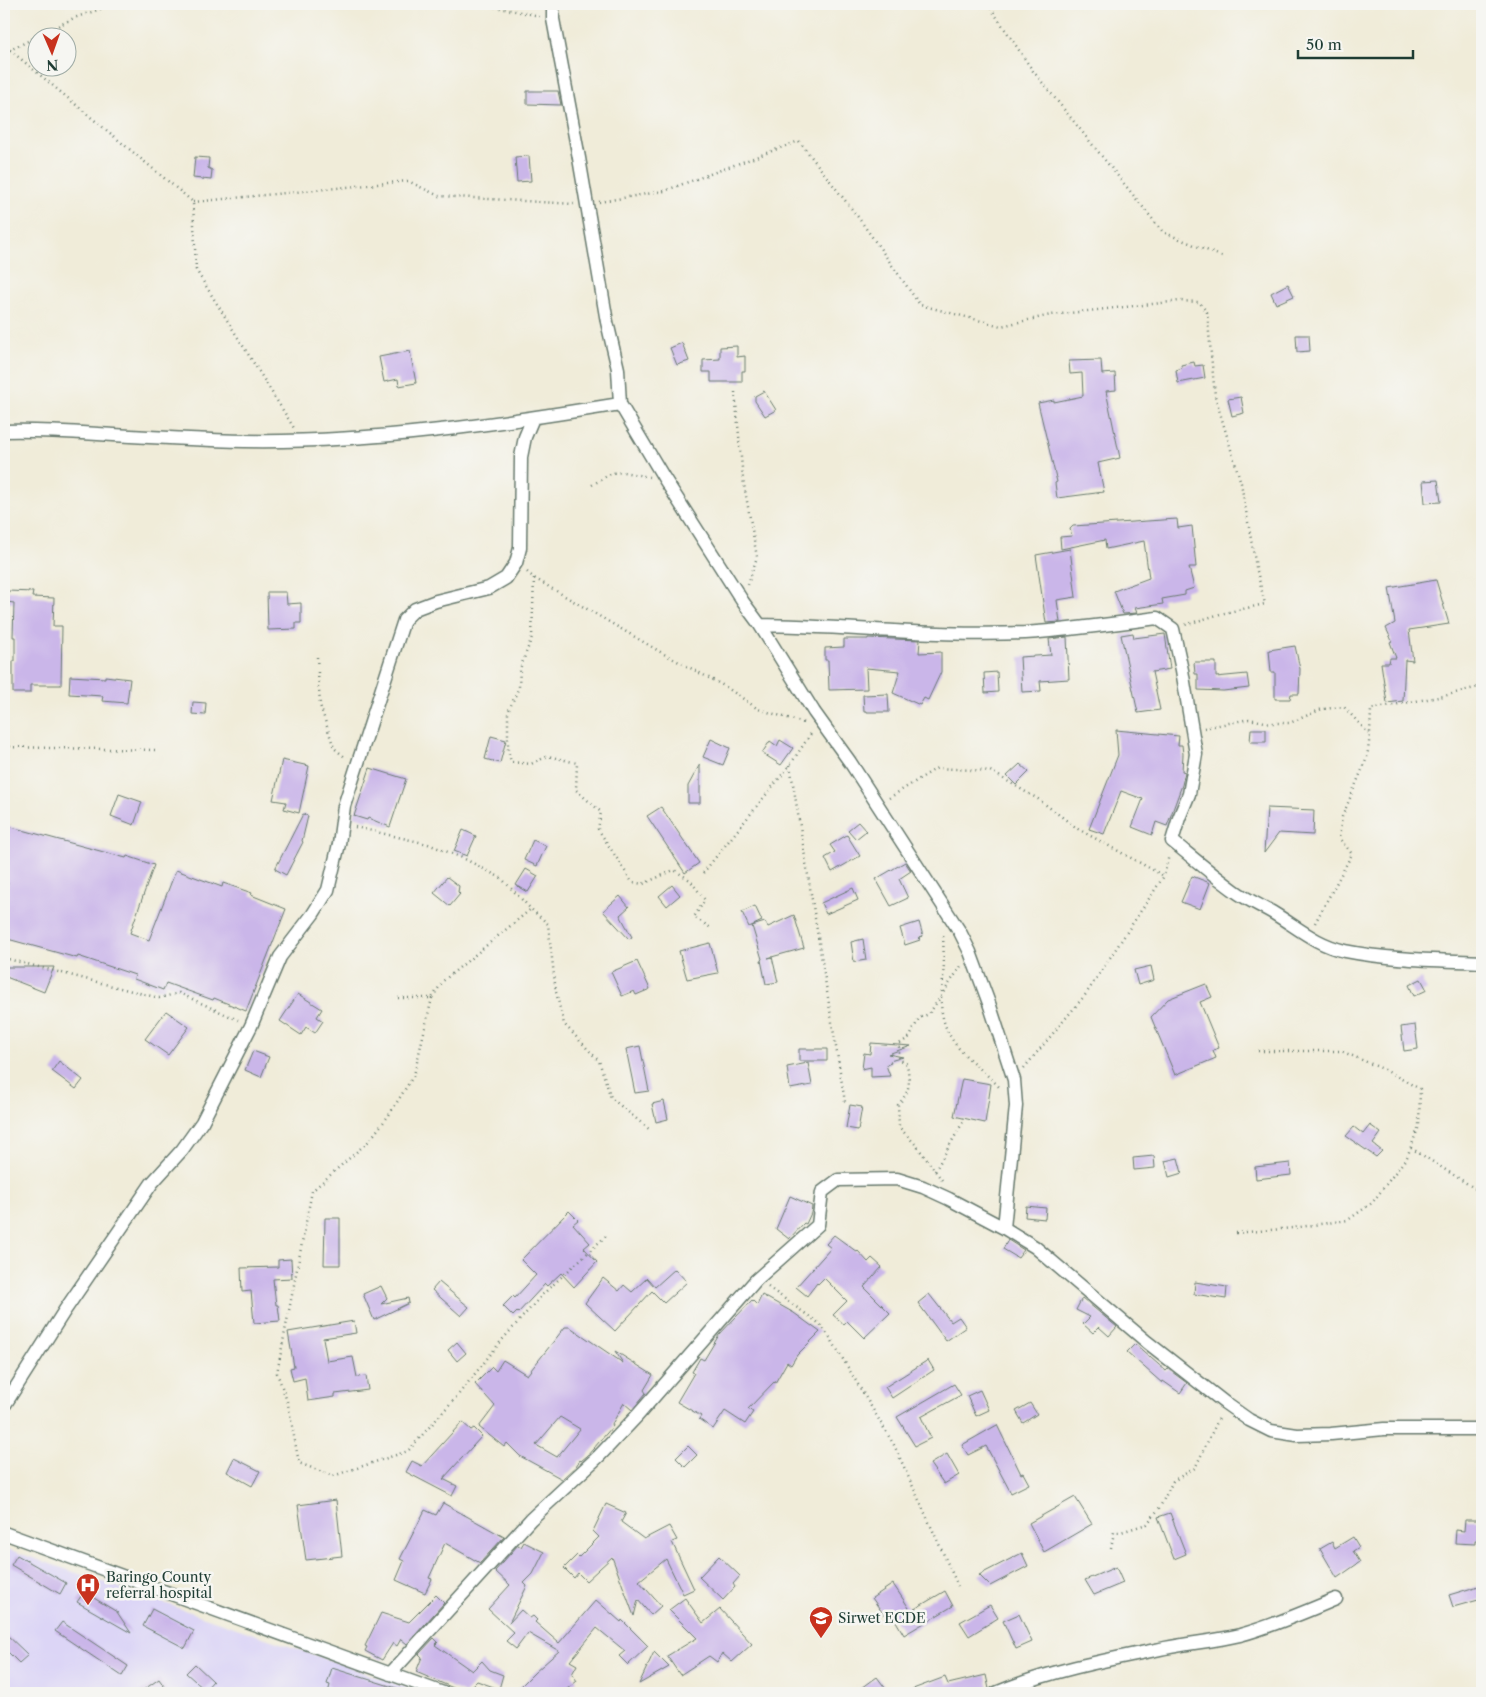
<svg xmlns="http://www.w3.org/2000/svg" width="1486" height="1697" font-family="'Libre Caslon Text',serif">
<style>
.built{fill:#dcd5f6}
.building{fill:#cab6e9;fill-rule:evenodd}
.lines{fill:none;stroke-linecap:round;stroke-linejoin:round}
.minor-casing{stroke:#687a6e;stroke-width:15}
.path{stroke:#687a6e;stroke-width:2.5;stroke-dasharray:1 4;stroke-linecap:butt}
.minor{stroke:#fff;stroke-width:12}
.labels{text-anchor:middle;stroke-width:5;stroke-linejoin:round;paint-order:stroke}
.poi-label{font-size:14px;fill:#1f3d34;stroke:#f6f6f2;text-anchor:start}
</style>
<rect width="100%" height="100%" fill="#f6f6f2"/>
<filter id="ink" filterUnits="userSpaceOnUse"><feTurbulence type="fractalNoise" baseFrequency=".02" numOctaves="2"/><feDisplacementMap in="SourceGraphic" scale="10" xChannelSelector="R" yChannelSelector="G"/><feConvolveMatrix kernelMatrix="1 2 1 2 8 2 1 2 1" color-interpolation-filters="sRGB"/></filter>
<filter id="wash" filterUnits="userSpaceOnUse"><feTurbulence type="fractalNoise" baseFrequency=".0096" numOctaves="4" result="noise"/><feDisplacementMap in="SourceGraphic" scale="20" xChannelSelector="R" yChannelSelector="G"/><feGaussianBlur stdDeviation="1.12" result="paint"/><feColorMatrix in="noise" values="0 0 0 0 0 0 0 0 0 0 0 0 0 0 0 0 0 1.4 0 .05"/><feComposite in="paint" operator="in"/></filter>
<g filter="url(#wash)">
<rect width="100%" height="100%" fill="#f0ecd9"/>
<path class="built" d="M4,1548L341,1664L421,1693H4Z"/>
<g id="blocks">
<path class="building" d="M527,91H558L561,105L527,104Z
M529,156L531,181L517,182L515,157Z
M195,157L209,158L208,168L212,170L211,180L193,178Z
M1288,284L1294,296L1276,304L1271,293Z
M1296,335H1309L1310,351L1297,352Z
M682,343L689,361L677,365L670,348Z
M737,346V357L745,356V371H742V382H711V372H703V360L720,359V347Z
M410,351L416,383L399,386L398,379L384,382L379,357Z
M1101,360L1102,374L1115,373L1116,390L1106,391L1120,458L1098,463L1104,492L1057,498L1055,483L1057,482L1038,403L1054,400V402L1083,396L1082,373L1070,374L1069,361Z
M1194,362L1195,366L1203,365L1205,378L1178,383L1176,370L1182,368L1181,365Z
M764,391L776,410L765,416L755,401V396Z
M1241,397L1244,413L1232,416L1228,399Z
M1438,480L1441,502L1425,503L1423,481Z
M1177,519L1178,528L1192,526L1196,567H1189L1194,588L1185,591V595L1162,599L1163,604L1135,608L1137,613L1123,614L1114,591L1149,578L1144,541L1106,549L1105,540L1061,549L1060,537L1072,536L1070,529L1073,526Z
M1070,549L1076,597L1057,600L1060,622L1046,623L1036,555Z
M1436,580L1449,624L1409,630L1413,661L1405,660L1403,701L1387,703L1381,663H1389L1390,658H1396L1390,642L1392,641L1386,628L1395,623L1389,588Z
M8,591L33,592L32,597L54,598L53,626H62L61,685H30V693H13V661H15V637H13L14,603L7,602Z
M267,592H286L287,604L301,603V623H296V629L268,630Z
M1133,633L1134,638L1165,634L1170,669L1152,672L1160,710L1138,713L1121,635Z
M1067,637L1069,679L1040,681L1041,691L1022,692L1020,657L1051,655L1049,639Z
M868,638L920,640L919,653L941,652V672L928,700L924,698L920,705L893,693L900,671L866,668L867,689L829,690L828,660H825V648L844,647V639H868Z
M1295,646L1300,669L1299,694H1291L1290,699H1275V672H1271L1269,650Z
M1194,662H1216V677L1247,674L1249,688L1223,691L1198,690V674H1195Z
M997,672L998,692L985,693L984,673Z
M70,676L105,678V676L130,679L127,703L102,701L103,696L69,694Z
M888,694L889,712H867V711H864L863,695Z
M193,702L206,703L205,715L192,714Z
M1251,729H1266V742H1250Z
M1116,730L1179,736L1178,745H1182L1183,754L1182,771L1185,772L1182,785L1167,826L1156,822L1152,835L1132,827L1143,799L1121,791L1104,834L1089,829L1118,755Z
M491,736L506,740L500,763L485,759Z
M711,739L730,748L723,765L703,757Z
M780,740L793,748L781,765L762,753L770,741L777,746Z
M282,760L309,766L299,813L284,809L286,802L273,800Z
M700,764V803H688V786Z
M1020,764L1029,772L1016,785L1007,776Z
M370,768L406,779L390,827L368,818L367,820L354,816Z
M119,794L142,802L134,825L111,816Z
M661,807L699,863L685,873L647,816Z
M1267,808L1314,810L1313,835L1279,833L1264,853Z
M303,814L308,816L302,841L303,842L286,875L275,869Z
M858,822L866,831L856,839L848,830Z
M4,825L126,858L127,856L154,865L130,933L149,940L176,870L222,887L223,883L252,893L251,895L286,909L246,1011L214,998L213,1000L166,983L163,990L134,979L135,975L78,956L77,958L4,938V896L8,883L4,882Z
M463,830L476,836L467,856L454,851Z
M847,835L860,856L832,872L825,858L835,852L830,845Z
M533,840L546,846L537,866L524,860Z
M905,862L911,871L899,879L908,898L891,906L876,879Z
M526,869L538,876L528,892L516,885Z
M1192,876L1210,883L1200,909L1181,902Z
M447,877L459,886L458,892L460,894L450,906L434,893Z
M672,885L680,895L667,906L659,896Z
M853,888L858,900L826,914L821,903Z
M620,896L629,907L620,915L632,937L629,939L603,911Z
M755,906L762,921L749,927L742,912Z
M794,915L804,948L768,958L772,957L778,982L766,984L761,960L762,959L752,926L765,922L768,927Z
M919,922L923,936L919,937L920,940L905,945L900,928Z
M863,939L866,960L854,962L851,942Z
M710,943L718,973L687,979L679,951Z
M637,961L650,989L636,995L634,991L622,996L611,972Z
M1151,966L1154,980L1138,985L1134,970Z
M6,967H54L44,992L6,977Z
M1421,979L1427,990L1414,996L1409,985Z
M1206,984L1212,997L1200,1002L1219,1048L1213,1050L1216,1058L1175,1075L1151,1017L1168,999Z
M298,994L322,1009L317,1017L323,1021L315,1033L306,1027L301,1035L280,1021Z
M166,1011L189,1027L168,1055L145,1039Z
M1415,1025L1418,1049L1404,1051L1401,1027Z
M871,1043L911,1046L888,1054L903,1057L890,1061L891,1063L886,1065L890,1076L871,1077V1067L862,1069L864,1053L870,1054Z
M640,1046L649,1091L635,1093L626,1049Z
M799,1049H827V1061H799Z
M253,1051L269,1057L261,1077L245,1070Z
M59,1061L83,1080L76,1089L52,1071Z
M808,1063L812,1085L790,1089L787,1067Z
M962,1079L991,1084L985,1123L954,1116Z
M664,1101L668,1119L656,1122L652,1104Z
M850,1105L862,1107L858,1130L846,1128Z
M1370,1125L1381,1133L1373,1144L1382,1151L1376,1157L1346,1136L1354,1127L1363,1134Z
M1154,1156L1155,1168L1134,1170L1133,1158Z
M1178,1158L1182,1173L1169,1177L1165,1161Z
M1290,1163L1291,1175L1256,1179L1255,1167Z
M790,1196L812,1206L811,1213L806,1224L804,1223L789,1239L776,1229Z
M1026,1206L1046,1208L1045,1219L1025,1217Z
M569,1211L578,1220L573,1224L590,1243L584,1248L597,1262L574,1287L561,1273L547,1286L545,1284L518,1313L517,1312L513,1316L503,1306L513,1296L515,1298L536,1275L521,1260Z
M325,1218H340V1265H324Z
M834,1235L857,1252L858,1251L868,1262L872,1258L882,1267L864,1287L890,1313L864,1338L847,1321L844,1324L833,1315L847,1301L824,1278L818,1284L817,1283L807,1296L796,1287L831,1248L826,1244Z
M1008,1240L1024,1250L1018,1258L1003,1249Z
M291,1259L292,1278L273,1279L276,1305H278L280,1321L254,1323L251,1291L242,1292L241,1268L278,1267V1260Z
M675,1269L687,1282L664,1303L652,1291L615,1331L585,1303L603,1278L619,1291L624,1285L632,1292L647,1278L655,1287Z
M439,1282L469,1307L461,1316L432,1290Z
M1195,1282L1227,1287L1226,1299L1194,1294Z
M381,1286L387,1298L381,1304L408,1298L409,1303L374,1320L363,1294Z
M929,1294L951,1322L959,1317L966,1327L946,1341L918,1303Z
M762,1295L794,1313L820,1332L797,1355L791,1365L787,1362L775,1383L774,1382L748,1409L753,1412L745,1424L725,1411L713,1429L699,1419L701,1416L677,1402L694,1373L692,1372L700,1358L704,1360L719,1335L752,1300L757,1305Z
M1082,1298L1117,1327L1109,1336L1099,1327L1093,1333L1083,1324L1090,1317L1076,1310Z
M354,1321L356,1333L323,1338L327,1361L353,1357L357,1377L366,1376L368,1390L335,1394V1397L308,1401L305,1378L293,1381L290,1368L294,1367L288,1332Z
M565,1327H570L623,1363L615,1351L653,1375L644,1390L646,1393L632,1410L624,1403L612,1424L613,1426L587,1456L581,1461L580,1460L576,1466L562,1479L520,1456L507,1443L504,1447L479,1427L495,1406L475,1384L492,1367L496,1371L503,1360L527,1375ZM560,1417L580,1429L557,1457L536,1445Z
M457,1342L466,1353L457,1361L448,1350Z
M1135,1344L1166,1371L1168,1369L1187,1383L1180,1393L1163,1381L1162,1383L1127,1352Z
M928,1360L934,1370L892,1398L885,1387Z
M954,1384L961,1395L921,1417L931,1438L915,1446L897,1417Z
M980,1390L989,1410L976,1416L967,1396Z
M1030,1403L1037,1414L1023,1423L1016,1411Z
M462,1422L471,1430L474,1428L482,1436L443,1479L457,1486L452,1496L406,1472L412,1461L422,1466Z
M997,1425L1021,1474L1023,1473L1029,1484L1011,1493L986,1446L968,1455L962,1445Z
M688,1446L697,1455L685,1467L676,1458Z
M947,1454L959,1475L944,1484L930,1464Z
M234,1458L260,1471L252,1486L227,1472Z
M1075,1497L1092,1524L1044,1552L1029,1523Z
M336,1500L342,1556L306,1560L298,1505Z
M443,1503L504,1537L480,1563L445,1543L429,1578L432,1579L425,1593L396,1580L404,1561L400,1559L425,1510L436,1515Z
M606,1504L626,1513L621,1522L644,1539L669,1526L677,1540L672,1542L694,1589L683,1594L666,1559L639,1581L661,1606L651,1615L638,1600L634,1616L612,1557L586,1581L578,1573L574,1578L564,1568L577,1555L579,1557L599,1537L593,1531Z
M1170,1513L1186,1554L1174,1559L1158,1517Z
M1465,1520H1479V1527H1482V1540H1475V1544L1455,1543L1456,1530L1464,1531Z
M1353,1537L1359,1547L1353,1551L1360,1562L1337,1578L1320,1549L1332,1542L1335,1548Z
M524,1542L544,1552L533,1574L524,1583L527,1586L509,1623L521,1610L530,1618L533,1616L537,1620L535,1622L559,1643L596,1600L621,1622L622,1620L648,1646L628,1665L619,1656L625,1651L597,1628L570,1661L577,1665L572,1674L577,1681L562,1693H514L535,1672L559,1651L528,1633L516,1649L506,1641L514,1633L488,1609L510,1585L495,1571L518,1545L521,1547Z
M1022,1553L1028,1566L990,1586L979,1575Z
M17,1555L66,1583L60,1594L11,1565Z
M719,1556L740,1576L733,1584L735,1587L723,1600L699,1577Z
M1116,1567L1123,1583L1094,1595L1085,1580Z
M893,1584L911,1611L945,1591L953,1606L904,1635L890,1611L884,1615L872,1598Z
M1482,1585V1599L1453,1607L1449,1595Z
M84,1592L117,1612L131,1633L77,1602Z
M436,1595L444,1603L407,1644L401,1639L397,1646L393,1643L382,1660L365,1651L367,1647L365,1646L381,1613L409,1622Z
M685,1598L703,1623L720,1609L752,1644L732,1662L722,1653L717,1662L709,1656L680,1675L667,1656L697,1638L669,1610Z
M990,1605L998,1618L969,1636L960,1622Z
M152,1609L194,1631L185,1648L143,1626Z
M1019,1614L1032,1642L1016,1649L1003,1621Z
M62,1622L128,1666L122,1676L55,1631Z
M4,1632L28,1655L19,1663L4,1648Z
M434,1638L438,1642L435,1645L472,1671L482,1661L490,1670L503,1675L499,1689L477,1681L465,1693L416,1672L422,1657L419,1654Z
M654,1652L669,1667L639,1684Z
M195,1664L213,1681L205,1690L186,1673Z
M332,1668L406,1691L405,1693H328L330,1685L327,1684Z
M986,1675L989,1689L988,1693H905V1692L945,1677L948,1684Z
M877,1677L889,1693H855Z
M159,1679L169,1693H139Z"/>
</g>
</g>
<g filter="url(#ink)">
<use href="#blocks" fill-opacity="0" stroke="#687a6e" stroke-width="1"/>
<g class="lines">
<g class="minor-casing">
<path id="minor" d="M553,4V19L579,158L607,322L618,369L620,404
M4,431C35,430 67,432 98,434C147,437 196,440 245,441C371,443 496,424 620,404L664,478L743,602L760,625L814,712L850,762L960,932L970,952L990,1006L1014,1080L1016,1106L1004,1228
M760,625C848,626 937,637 1025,633C1069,630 1113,624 1157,618L1173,629L1182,670L1196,754L1189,794L1179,818L1172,841C1193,858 1213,875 1235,891C1247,900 1262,906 1275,914C1298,928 1317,945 1345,951C1390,960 1437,960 1482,962
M4,1406L65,1310L152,1183L182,1150L202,1122L251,1026L280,957L313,914L328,890L339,844L344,806L404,620L415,609L436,601L489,588L506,578L516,563L520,548L521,457L525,437L533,418
M4,1533L443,1693
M390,1674L531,1519L599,1456L637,1416L756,1280L818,1225L822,1192L838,1180L897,1179L923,1187L949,1199L1004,1228L1035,1247L1147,1342L1225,1403L1249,1420L1271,1431L1297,1435L1331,1434L1384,1429H1482
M996,1693C1047,1671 1110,1659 1165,1648C1190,1643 1215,1641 1240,1635C1273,1626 1305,1612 1336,1599"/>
</g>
<path class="path" d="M355,4H429
M480,4L540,16
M988,4L1033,71L1163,232L1223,257
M10,50L193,202L196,270L294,428
M4,51L10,50L74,18L115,4
M193,202L408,181L439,196L574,204
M599,202L664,191L799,141L858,217L920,305L1001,326L1051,315L1180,301L1199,302L1207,312L1215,396L1241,483L1256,567L1265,604L1220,614L1185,625
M735,392L743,479L757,557L748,585
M592,485L612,473L623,472L649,477
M527,572L534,578L664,654L726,687L758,709L804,723
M534,578L532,637L520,669L519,687L508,712V750L511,762L531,764L548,756L577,763L576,790L601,812L598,829L632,882L643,884L674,870L690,880L705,900L694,917L711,928
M317,657L320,705L334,748L346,758
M1204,728L1249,719L1270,723H1290L1322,709L1344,707L1370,735
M4,747L156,750
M790,765L845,1102
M889,798L937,768L990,771L1038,799L1078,829L1164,876
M355,827L428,844L465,859L501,878L531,909L548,924L556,992L564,1024L599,1061L611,1098L650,1130
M703,873L790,765L812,732
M1315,923L1352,854L1339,838L1342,817L1367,758L1370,735L1371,709L1444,696L1482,686
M4,958L159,998L179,993L238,1020
M942,992L944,964L943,933
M941,997C940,1046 973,1058 1001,1089
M398,998H432L443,981L531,909
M432,998L414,1075L389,1115L369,1141L312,1191L277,1373L288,1404L299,1463L333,1476L408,1451L458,1395L502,1340L543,1294L607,1235
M1024,1068L1086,994L1164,876L1169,855
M1411,1148L1482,1193
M935,1171L963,1122
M942,1180L916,1145L899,1127L898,1105C911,1089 910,1084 907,1064L899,1059V1044L910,1037L919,1018L929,1014L961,966
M1236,1233L1293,1228L1348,1220L1372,1203L1407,1157L1419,1126L1420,1089L1383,1069L1341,1051H1254
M768,1287L820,1324L831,1339L894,1445L958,1586
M1111,1548L1114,1532H1121L1147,1524L1160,1507L1173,1481L1195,1468L1220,1416"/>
<use href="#minor" class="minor"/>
</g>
</g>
<defs>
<g id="hospital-pin" transform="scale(1.25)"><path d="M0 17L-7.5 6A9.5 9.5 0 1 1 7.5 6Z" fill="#c8321e" stroke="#f6f6f2"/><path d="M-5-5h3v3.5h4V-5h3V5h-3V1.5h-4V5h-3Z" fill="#fff"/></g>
<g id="school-pin" transform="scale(1.25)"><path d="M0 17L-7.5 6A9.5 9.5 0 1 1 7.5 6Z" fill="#c8321e" stroke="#f6f6f2"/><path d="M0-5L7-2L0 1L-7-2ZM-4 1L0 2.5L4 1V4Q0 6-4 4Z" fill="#fff"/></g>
</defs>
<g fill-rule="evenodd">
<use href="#hospital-pin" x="88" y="1585"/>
<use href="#school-pin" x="821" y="1618"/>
</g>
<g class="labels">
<g class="poi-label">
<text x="106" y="1582">Baringo County<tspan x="106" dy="16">referral hospital</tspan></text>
<text x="838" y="1623">Sirwet ECDE</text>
</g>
</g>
<rect width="1486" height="1697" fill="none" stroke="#f6f6f2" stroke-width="20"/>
<g transform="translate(52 52) rotate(178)"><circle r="24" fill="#f6f6f2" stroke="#a0aca6"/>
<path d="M0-4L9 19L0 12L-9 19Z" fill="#c8321e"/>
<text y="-8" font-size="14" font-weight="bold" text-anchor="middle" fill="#1f3d34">N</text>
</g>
<path d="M1298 50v8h115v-8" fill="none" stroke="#1f3d34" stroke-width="2.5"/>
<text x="1306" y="50" font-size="15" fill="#1f3d34" stroke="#f6f6f2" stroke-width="4" paint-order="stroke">50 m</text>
</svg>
